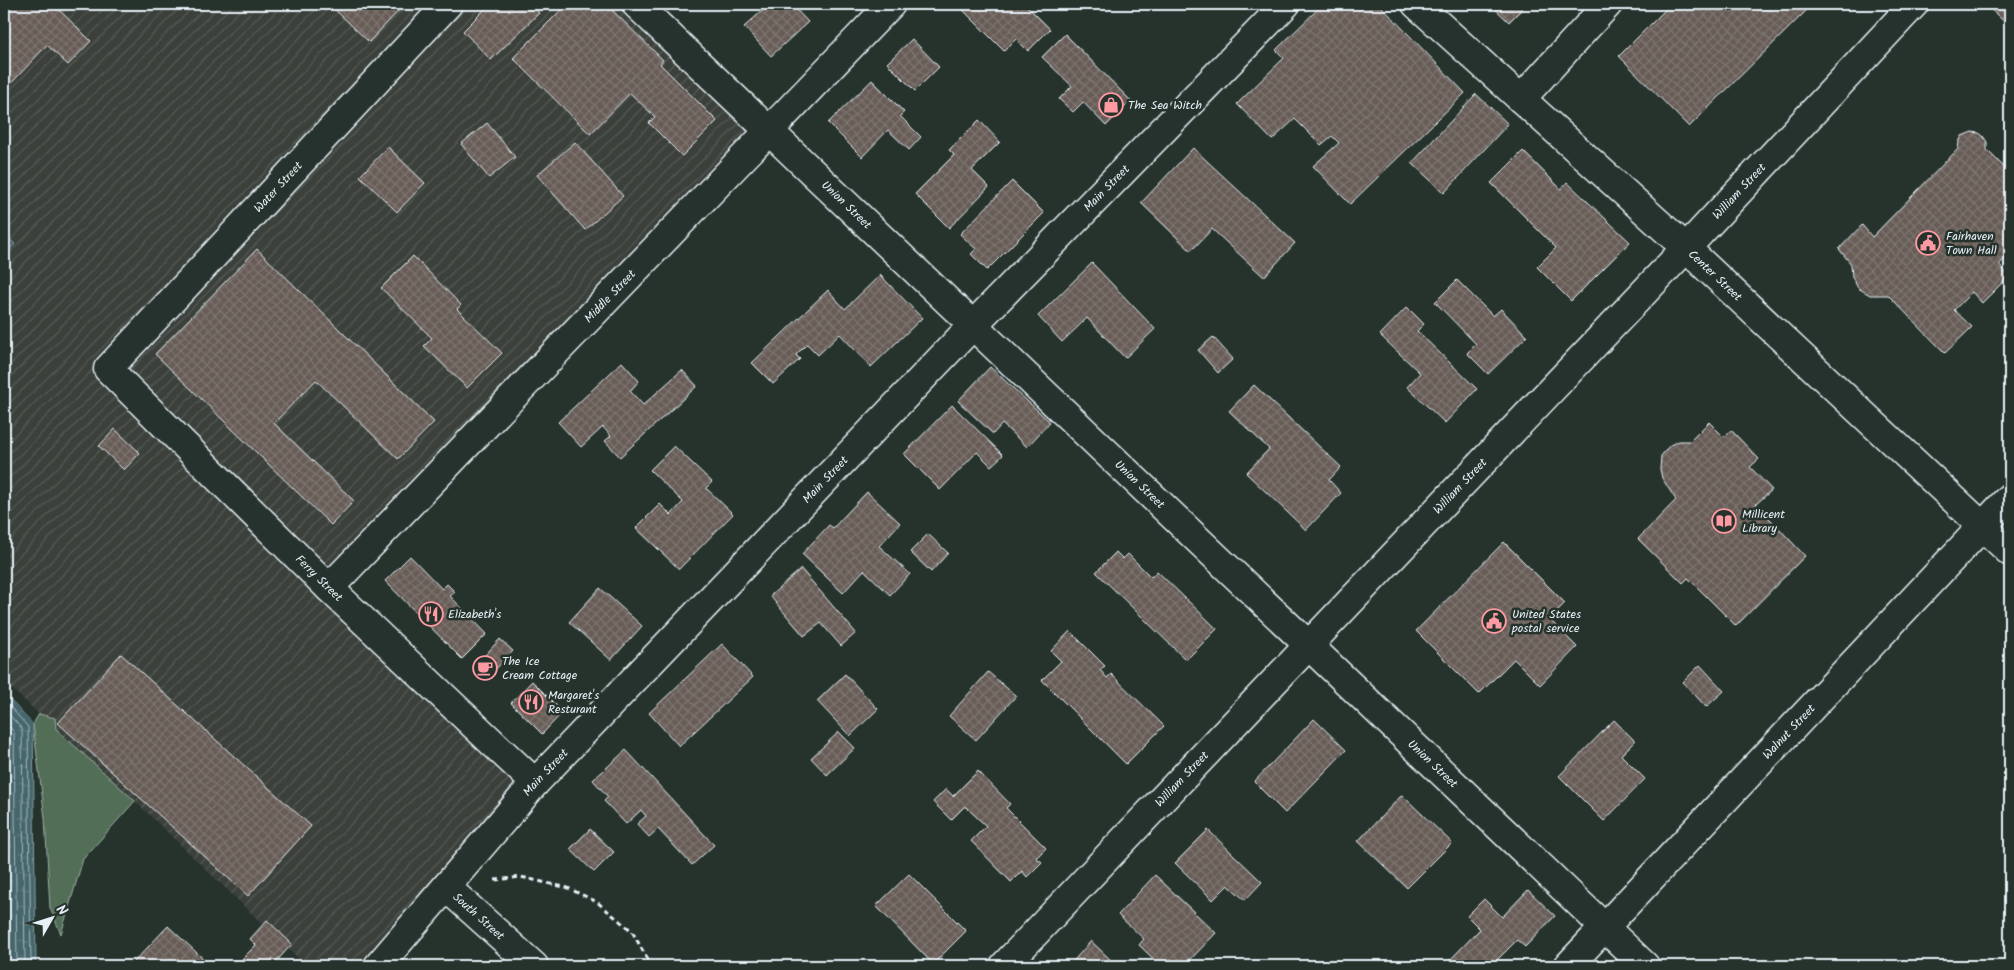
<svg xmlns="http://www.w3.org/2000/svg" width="2014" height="970" font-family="Kalam,sans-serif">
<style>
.industrial{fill:url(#industrial-furrows)}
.green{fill:#526e56;stroke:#9db0a7}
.water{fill:url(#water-ripples);stroke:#869ea3}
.pier{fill:#26332d}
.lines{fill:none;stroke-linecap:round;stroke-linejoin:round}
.shore{stroke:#a7b9c0;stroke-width:1}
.building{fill:url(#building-cross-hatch);stroke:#e8f1f8}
.minor-casing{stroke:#e8f1f8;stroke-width:31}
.path{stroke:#e8f1f8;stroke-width:3;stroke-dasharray:5 4;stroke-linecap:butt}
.minor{stroke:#26332d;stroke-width:28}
.labels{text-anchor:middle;stroke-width:5;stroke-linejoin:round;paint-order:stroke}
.poi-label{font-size:12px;fill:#e8f1f8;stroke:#26332d;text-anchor:start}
.street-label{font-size:12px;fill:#e8f1f8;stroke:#26332d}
</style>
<defs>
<pattern id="industrial-furrows" width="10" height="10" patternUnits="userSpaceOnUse" patternTransform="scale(1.25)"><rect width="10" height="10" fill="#3a3f3a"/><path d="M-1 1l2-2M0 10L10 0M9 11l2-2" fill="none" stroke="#565b57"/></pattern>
<pattern id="water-ripples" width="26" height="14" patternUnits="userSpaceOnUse" patternTransform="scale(1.25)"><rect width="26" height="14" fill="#45666b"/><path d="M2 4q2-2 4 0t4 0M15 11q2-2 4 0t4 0" fill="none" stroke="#607c81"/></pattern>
<pattern id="building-cross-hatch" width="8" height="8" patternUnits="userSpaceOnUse" patternTransform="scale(1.25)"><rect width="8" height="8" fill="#685c57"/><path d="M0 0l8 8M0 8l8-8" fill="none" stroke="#7e7470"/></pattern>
</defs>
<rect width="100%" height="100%" fill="#26332d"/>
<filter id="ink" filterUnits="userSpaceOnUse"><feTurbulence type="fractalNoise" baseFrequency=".02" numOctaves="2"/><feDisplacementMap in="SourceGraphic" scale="10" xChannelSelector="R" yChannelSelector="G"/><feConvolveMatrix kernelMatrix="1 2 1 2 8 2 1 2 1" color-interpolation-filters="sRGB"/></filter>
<g filter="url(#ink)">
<path class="industrial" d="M4,4H636L768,130L329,588L535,783L378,966H306L135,801L4,682V256L15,244L4,234Z"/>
<path class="green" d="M39,714L55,718L56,729L135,801L83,859L61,934L50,908L45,818L33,724Z"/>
<path class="water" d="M4,234L15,244L4,256Z
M4,693L33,724L36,966H4Z"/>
<path class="pier" d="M4,691L34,722L33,724L4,693Z"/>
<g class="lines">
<path class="shore" d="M4,700L28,727L31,966
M4,709L22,729L25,966
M4,720L14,732L17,966"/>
</g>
<path class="building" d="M4,4H53L91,41L68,65L47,45L4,91Z
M329,4H405L369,42Z
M490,4H530L539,13L491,60L463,31Z
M567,4H606L663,60L660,64L717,121L682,156L649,123L655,117L630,93L590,134L513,58Z
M770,4H791L808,22L771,56L744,27Z
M957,4H1025L1050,29L1028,51L1016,39L1004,51Z
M1323,4H1379L1465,93L1350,204L1313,166L1339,143L1332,136L1321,145L1295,119L1272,140L1237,104L1284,58L1276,50Z
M1490,4H1527L1509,22Z
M1671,4H1813L1689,127L1619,56Z
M1985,4H2010V27Z
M1065,34L1131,101L1106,126L1083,102L1073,112L1059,99L1072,86L1042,57Z
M912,39L939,67L915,91L887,63Z
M872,80L904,112L900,116L921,137L909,150L888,130L862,157L828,123Z
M1476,94L1508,124L1444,193L1412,163Z
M979,120L1000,142L972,170L989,187L949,228L915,194L954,155L949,150Z
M487,123L515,157L489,178L461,144Z
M1972,132L1979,133L1983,136L1987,142V150L2010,173V253L1999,265L2009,276L1982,303L1972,292L1954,310L1972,327L1945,353L1888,295H1870L1858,288L1852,277L1851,264L1839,249L1862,225L1872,237L1958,149L1959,142L1962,136Z
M575,142L623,196L585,230L537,175Z
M388,147L425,183L397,212L360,176Z
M1193,148L1295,243L1264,277L1212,229L1191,251L1141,203Z
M1523,151L1561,189L1567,182L1630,242L1571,301L1537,267L1556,248L1491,183Z
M1012,181L1044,213L987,270L971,254L976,249L960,234Z
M257,249L434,422L398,459L316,380L274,423L354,501L331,525L155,354Z
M413,256L461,305L457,309L502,353L467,388L424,346L432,338L381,288Z
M1092,263L1155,329L1125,358L1087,318L1062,342L1038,316Z
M880,275L922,318L871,367L840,334L818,355L807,344L796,355L800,359L773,384L752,363L828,290L845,309Z
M1457,280L1493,316L1501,309L1527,336L1488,374L1467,353L1476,344L1435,302Z
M1407,307L1424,324L1417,331L1477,389L1445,423L1407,387L1420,373L1380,335Z
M1213,337L1233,359L1218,373L1198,350Z
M622,362L639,381L630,391L643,405L682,370L697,386L620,457L605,441L611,436L603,427L581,447L558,422Z
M990,367L1050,422L1027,447L1002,424L993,434L958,401Z
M1254,385L1341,467L1329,480L1341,493L1306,530L1246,473L1269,449L1229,411Z
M952,405L1003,455L991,466L977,452L940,490L904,454Z
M1709,422L1724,437L1731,430L1759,459L1750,467L1772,490L1756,504L1805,556L1736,626L1688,578L1683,583L1638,539L1676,500L1662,478L1660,469L1661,456L1670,445L1679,441H1690Z
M115,429L140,453L124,470L99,446Z
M674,446L712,482L706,488L733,514L679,569L636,528L660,504L671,515L683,502L650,470Z
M867,492L900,523L879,546L910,574L890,595L864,570L843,593L802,554L829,525L833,528Z
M928,534L948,553L931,572L910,552Z
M1504,542L1565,603L1549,619L1577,647L1540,685L1514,659L1479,694L1416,631Z
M1116,552L1123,559L1128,554L1151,577L1157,571L1217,629L1186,660L1096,572Z
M410,556L442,589L447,584L455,592L450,596L487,634L462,659L385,581Z
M801,569L856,633L841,646L821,623L804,636L770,596Z
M600,588L642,626L611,660L569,622Z
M1070,631L1105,666L1100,670L1107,678L1111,674L1164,726L1126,764L1042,680L1061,661L1051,651Z
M500,639L513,651L490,675L477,664Z
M722,644L753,677L679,746L649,713Z
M121,654L311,826L248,896L58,723Z
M1700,665L1724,691L1706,707L1683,682Z
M988,672L1016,696L976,740L949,716Z
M845,674L878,709L850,736L817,701Z
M532,681L563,712L542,734L511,703Z
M1314,719L1346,750L1285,813L1254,782Z
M1614,720L1635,741L1621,755L1645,779L1604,821L1559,776Z
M839,732L855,748L827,775L811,758Z
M626,750L714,845L692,865L658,829L649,837L637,824L646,816L641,810L626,824L604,801L608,797L593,780Z
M978,771L1010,804L1006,808L1046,848L1036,858L1042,862L1027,877L1022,871L1011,882L971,841L986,826L965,806L951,820L933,802L946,789L953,796Z
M1402,795L1452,843L1407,888L1358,841Z
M590,829L614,852L594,872L570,849Z
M1208,830L1262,882L1245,900L1228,885L1213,900L1175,863Z
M909,874L966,931L933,964L876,906Z
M1155,875L1216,933L1184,966H1178L1170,959L1161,966L1139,945L1144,939L1118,915Z
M1528,890L1555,916L1525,947L1517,940L1491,966H1454L1449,961L1480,929L1467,916L1484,899L1502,917Z
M267,920L292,944L275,963L279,966H235L256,945L250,939Z
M168,926L211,966H130Z
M1091,941L1117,966H1069Z"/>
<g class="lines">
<g class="minor-casing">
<g id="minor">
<path id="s1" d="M448,4L108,369L329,588L535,783"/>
<path id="s2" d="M636,4L1645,966"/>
<path id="s3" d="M1416,4L1686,248L2010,552"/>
<path d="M1521,99L1608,4"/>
<path id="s4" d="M329,588L891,4"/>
<path id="s5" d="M446,887L534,966"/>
<path id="s6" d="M378,966L535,783L973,325L1286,4"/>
<path id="s7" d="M1004,966L1686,248L1914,4"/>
<path id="s8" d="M1568,966L2010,497"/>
</g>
</g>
<path class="path" d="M495,880L521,877L568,888L597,902L632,931L651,966"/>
<use href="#minor" class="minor"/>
</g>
</g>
<defs>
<g id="shop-ring" transform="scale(1.25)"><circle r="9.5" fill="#26332d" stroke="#ff9aa2" stroke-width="1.5"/><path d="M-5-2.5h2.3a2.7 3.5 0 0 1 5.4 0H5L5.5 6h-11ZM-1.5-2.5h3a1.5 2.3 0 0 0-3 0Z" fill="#ff9aa2"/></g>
<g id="civic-ring" transform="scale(1.25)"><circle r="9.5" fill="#26332d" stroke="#ff9aa2" stroke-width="1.5"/><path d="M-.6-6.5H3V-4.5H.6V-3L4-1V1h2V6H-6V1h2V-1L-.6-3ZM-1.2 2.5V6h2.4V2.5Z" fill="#ff9aa2"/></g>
<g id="library-ring" transform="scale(1.25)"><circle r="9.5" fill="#26332d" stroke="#ff9aa2" stroke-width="1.5"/><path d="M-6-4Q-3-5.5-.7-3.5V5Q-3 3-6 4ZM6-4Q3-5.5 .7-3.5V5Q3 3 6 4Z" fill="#ff9aa2"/></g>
<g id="restaurant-ring" transform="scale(1.25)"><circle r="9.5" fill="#26332d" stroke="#ff9aa2" stroke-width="1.5"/><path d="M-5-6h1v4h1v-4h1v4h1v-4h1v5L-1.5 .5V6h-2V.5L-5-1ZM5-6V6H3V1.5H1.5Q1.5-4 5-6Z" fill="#ff9aa2"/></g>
<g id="cafe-ring" transform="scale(1.25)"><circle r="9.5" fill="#26332d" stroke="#ff9aa2" stroke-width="1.5"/><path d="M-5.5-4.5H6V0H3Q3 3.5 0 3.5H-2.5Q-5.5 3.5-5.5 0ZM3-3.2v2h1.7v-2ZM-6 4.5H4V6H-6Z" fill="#ff9aa2"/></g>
</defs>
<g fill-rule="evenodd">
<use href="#shop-ring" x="1111" y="105"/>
<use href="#civic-ring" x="1928" y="243"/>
<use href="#library-ring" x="1724" y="521"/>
<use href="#restaurant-ring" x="431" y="614"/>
<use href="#civic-ring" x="1494" y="621"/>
<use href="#cafe-ring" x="485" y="668"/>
<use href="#restaurant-ring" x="531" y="702"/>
</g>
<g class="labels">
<g class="poi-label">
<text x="1128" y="109">The Sea Witch</text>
<text x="1946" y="240">Fairhaven<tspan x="1946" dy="14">Town Hall</tspan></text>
<text x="1742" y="518">Millicent<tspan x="1742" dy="14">Library</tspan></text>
<text x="448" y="618">Elizabeth's</text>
<text x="1512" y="618">United States<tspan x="1512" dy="14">postal service</tspan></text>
<text x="502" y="665">The Ice<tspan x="502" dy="14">Cream Cottage</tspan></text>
<text x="548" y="699">Margaret's<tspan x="548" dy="14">Resturant</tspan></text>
</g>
<g class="street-label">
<text transform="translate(278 187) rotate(-47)" y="4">Water Street</text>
<text dy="4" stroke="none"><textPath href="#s6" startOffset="1066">Main Street</textPath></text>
<text dy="4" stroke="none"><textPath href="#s7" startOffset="1068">William Street</textPath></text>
<text dy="4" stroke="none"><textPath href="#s2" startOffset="291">Union Street</textPath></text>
<text dy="4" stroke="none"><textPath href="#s3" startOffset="404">Center Street</textPath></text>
<text dy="4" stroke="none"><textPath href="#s4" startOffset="405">Middle Street</textPath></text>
<text dy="4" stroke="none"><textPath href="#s6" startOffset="661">Main Street</textPath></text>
<text dy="4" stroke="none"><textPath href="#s2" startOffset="696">Union Street</textPath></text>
<text dy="4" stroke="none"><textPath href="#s7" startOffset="662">William Street</textPath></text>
<text dy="4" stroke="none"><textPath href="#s1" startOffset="796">Ferry Street</textPath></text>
<text dy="4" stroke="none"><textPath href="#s8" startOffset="322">Walnut Street</textPath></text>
<text dy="4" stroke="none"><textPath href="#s2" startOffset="1101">Union Street</textPath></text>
<text dy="4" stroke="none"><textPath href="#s6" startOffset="256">Main Street</textPath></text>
<text dy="4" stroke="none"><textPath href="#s7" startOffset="258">William Street</textPath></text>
<text dy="4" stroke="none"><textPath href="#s5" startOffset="44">South Street</textPath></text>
</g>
</g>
<rect width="2014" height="970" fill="none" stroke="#26332d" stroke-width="20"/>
<rect x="10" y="10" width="1994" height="950" fill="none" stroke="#e8f1f8" stroke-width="2" filter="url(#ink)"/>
<g transform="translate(52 918) rotate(51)" stroke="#26332d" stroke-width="4" paint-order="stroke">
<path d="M0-4L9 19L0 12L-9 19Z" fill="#e8f1f8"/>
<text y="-8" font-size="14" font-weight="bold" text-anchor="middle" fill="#e8f1f8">N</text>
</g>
</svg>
